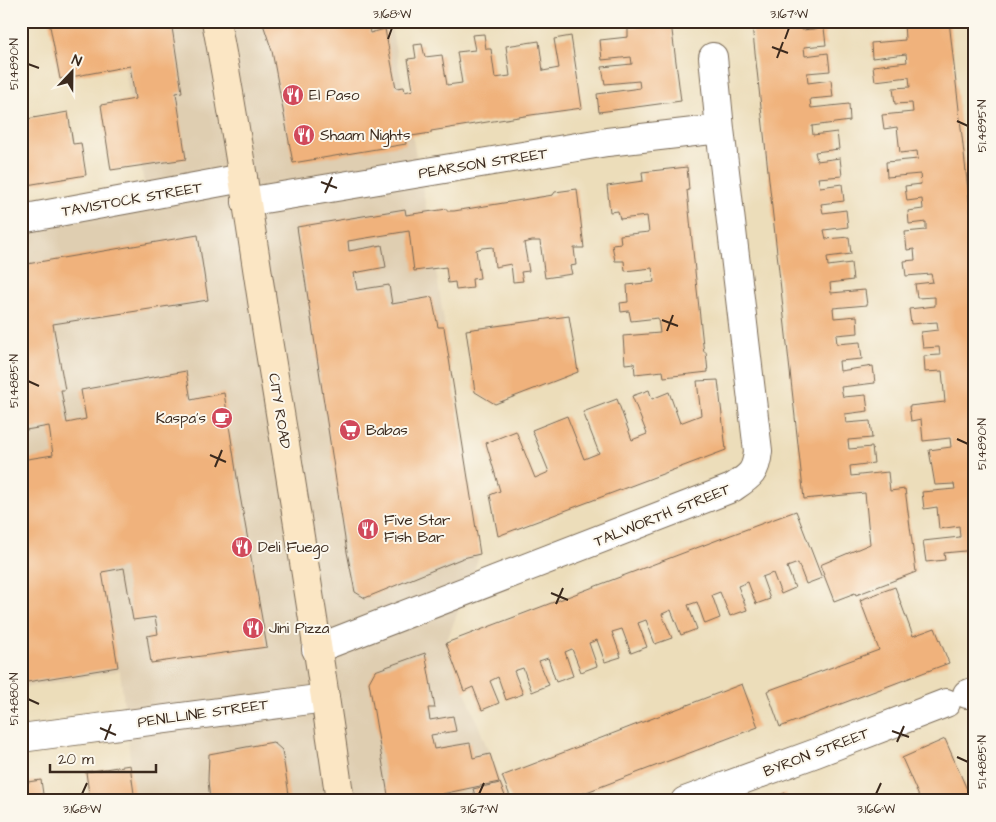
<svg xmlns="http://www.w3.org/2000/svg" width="996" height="822" font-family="'Architects Daughter',sans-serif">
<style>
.built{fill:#dfceb1}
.building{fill:#f0b27c}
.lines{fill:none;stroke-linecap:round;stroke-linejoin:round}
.street-casing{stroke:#796955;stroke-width:30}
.secondary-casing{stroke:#796955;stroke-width:30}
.street{stroke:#fff;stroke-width:28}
.secondary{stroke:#fbe6c4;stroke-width:28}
.ticks{fill:none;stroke:#3b2a1e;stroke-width:2}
.labels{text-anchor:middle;stroke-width:4;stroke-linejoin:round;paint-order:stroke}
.poi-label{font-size:15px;fill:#3b2a1e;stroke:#fbf7ec;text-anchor:start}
.street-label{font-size:15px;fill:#3b2a1e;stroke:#fbf7ec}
.neatline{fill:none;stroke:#3b2a1e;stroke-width:2}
.ticks-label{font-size:12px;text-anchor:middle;fill:#3b2a1e}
</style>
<rect width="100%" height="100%" fill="#fbf7ec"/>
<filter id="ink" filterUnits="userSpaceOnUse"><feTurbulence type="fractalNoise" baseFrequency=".02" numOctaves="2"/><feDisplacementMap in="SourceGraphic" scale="10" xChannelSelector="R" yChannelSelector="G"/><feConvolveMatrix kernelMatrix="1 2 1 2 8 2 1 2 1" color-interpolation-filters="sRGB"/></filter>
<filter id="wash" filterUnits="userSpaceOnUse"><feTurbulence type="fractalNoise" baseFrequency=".0096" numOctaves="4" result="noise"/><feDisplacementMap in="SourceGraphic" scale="20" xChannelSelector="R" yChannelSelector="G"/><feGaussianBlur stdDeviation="1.12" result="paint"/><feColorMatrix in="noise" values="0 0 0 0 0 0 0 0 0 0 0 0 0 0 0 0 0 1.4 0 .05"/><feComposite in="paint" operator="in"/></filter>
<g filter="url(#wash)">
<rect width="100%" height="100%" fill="#ecddba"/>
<path class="built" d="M117,21H390L427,212L480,554L446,643L508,801H135L120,671L21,688V214L146,196Z"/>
<g id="blocks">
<path class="building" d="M49,21H171L182,92L176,93L186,159L111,170L101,105L135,99L130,66L60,79Z
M262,21H368L370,33L385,29L396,88L404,87L405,92L413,90L408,59L416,58L414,45L422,44L425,57L442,55L447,85L462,83L457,52L475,50L472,35L484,34L486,49H491L495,78L510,76L506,46L539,41L543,71L559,68L554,39L571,36L582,108L531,115L431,131V133L405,137L406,144L293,163L272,51Z
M801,21L802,30L824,28L826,45L804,47L805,56L828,53L830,71L807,73L808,83L831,80L833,97L810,99L811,108L849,104L850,121L812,126L813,135L837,132L839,149L815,152L817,161L840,158L842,176L818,178L820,187L842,184L844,201L821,204L823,213L846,210L848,227L824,230L826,239L849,237L851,254L827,257L828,266L851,263L853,280L830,283L831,293L865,290L867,305L833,308L834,318L857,316L858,333L836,335L837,344L860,342L862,359L839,361L840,371L873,366L875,383L841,387L843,397L866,395L868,411L845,414L846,423L870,421L872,438L848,440L849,449L872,447L874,463L850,466L851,476L888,472L890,491L905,489L916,572L856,595L855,593L834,601L820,565L870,544L865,493L804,499L752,25Z
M904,21H949L975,252V550L944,553L945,560L926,562L923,541L960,537L959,526L939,529L937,507L924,509L922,492L955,489L954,484L935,485L929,450L951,447L950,438L923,441L921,419L911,421L909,406L945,402L942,371L925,372L924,356L940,355L939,347L923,348L921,332L938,330L937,322L911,324L909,309L935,306V297L917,298L915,284L933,282L931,274L906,276L904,261L915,260L914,249L907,250L905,232L926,230V222L909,224L908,211L923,209L922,199L907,201L905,186L921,184L920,174L887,177L886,162L918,159L917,151L900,153L897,127L884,129L882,115L913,112L912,103L895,104L893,88L910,87L909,77L875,81L873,66L907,62L906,54L872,58L871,43L905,40Z
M671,23L681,101L599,112L597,94L640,88L639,81L605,84L602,67L632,64L631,57L602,60L600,40L628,37V28Z
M68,112L73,144L81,143L86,175L21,186V120Z
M687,167L689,190H687L695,271L703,345L704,352H706L708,372L664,377L663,371L635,374L634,363L625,364L623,336L660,333L658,318L631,321L629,311L621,312L620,303L628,302L627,285L654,282L652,268L625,271L624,261H615L612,245L621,244L620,235L649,232L647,216L620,219L618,211L610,212L607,186L643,181L642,172Z
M577,189L584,248H574L576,265L570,266L572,274L545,278L540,241H532L524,243L529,271L521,272L523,281L513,282L511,264L495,267L493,247L482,248L476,250L480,278L472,279L473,288L456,290L455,282L448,283L446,267L414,271L409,231L348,241L349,251L382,245L386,267L354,273L357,290L389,285L392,304L432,297L438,327H444L480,554L463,558L365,598L355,592L347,552L297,227L405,209L406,215L447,209V211H454L553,195L555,192Z
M198,235L208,300L53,324L65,390H61L67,423L86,419L81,390L186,371L191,400L224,393L239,490L267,647L151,663L147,636L158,634L155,617L133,620L124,568L102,572L118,667L21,683V460L53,455L49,426L26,430L21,400V265Z
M569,316L578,372L495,404L475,392L466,330Z
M718,380L726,450L498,536L490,495L500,491L486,443L516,431L535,478L549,472L532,430L567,416L584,459L599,453L583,412L617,399L632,440L647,434L632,396L649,390L652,399L669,392L680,423L701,415L697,381Z
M796,511L822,578L806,584L798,563L787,567L795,588L781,594L773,573L762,577L770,599L756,604L748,582L738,586L747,610L730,616L720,592L712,595L720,618L705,624L697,602L688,605L697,629L681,635L671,610L662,614L672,638L655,644L646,620L638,623L647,647L631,653L622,629L612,632L621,657L605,662L597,640L589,643L597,666L581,672L572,649L565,652L573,676L556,682L548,658L539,661L549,685L532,692L523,668L514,671L523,694L506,700L498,677L490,681L499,703L482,710L473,687L464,691L446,643L720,539Z
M895,587L913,636L935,628L949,663L780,727L767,691L879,650L860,600Z
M425,653L435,708H428L430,720L453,716L456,731L431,735L434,749L470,743L473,758L490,754L499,782L442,794L444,801H389L369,682L375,671Z
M742,684L758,727L563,801H512L502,776Z
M945,739L972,801H921L902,758Z
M273,742L282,750L290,801H210L208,780L209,754Z
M130,765L135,801H90L86,772Z
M41,780L44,801H21V783Z
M500,783L507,801H477L473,789Z
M785,793L788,801H765Z"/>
</g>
</g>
<g filter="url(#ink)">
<use href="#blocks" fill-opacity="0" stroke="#796955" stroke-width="1"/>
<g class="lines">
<g class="street-casing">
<path id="street" d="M246,202L607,142L720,129
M21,219L243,178
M316,649L732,488C750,476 756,473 758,451L720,129L713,57
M967,694L975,691
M21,738L325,698
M685,801L816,753L946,703"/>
</g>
<g class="secondary-casing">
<path id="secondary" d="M216,21C237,129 252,238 269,346C294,498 319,649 340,801"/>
</g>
<use href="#street" class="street"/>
<use href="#secondary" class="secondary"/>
</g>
</g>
<path class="ticks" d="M388,39L392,28M785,39L789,28M772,47L788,53M777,58L783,42M28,64L39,68M957,121L968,126M321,182L337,188M325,193L332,177M662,320L678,326M667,331L673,315M28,381L39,386M957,439L968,444M210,455L226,462M215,467L222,450M551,593L568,600M556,604L563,588M28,699L39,704M100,728L116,735M892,731L909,737M105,740L111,724M897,742L904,726M957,757L968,762M82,794L87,783M479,794L484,783M876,794L881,783"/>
<defs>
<g id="restaurant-disc" transform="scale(1.125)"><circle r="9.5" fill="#d1495b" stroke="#fbf7ec"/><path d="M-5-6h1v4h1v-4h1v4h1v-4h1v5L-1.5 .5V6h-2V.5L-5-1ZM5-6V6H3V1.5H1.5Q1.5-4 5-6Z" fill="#fff"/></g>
<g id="cafe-disc" transform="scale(1.125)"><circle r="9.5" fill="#d1495b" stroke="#fbf7ec"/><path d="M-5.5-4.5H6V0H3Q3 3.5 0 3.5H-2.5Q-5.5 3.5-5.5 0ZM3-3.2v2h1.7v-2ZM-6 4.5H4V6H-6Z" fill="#fff"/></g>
<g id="supermarket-disc" transform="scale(1.125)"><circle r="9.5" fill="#d1495b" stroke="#fbf7ec"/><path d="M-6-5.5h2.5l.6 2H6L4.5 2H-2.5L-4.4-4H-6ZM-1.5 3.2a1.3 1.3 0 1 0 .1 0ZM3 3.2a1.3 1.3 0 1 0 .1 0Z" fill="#fff"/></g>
</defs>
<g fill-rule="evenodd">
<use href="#restaurant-disc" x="293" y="95"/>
<use href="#restaurant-disc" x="304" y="135"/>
<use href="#cafe-disc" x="222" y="418"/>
<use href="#supermarket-disc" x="350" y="430"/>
<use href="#restaurant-disc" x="368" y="529"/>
<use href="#restaurant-disc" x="242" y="547"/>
<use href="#restaurant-disc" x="253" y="628"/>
</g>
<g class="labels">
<g class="poi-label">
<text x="309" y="100">El Paso</text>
<text x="320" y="140">Shaam Nights</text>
<text x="206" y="423" text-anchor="end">Kaspa's</text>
<text x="366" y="435">Babas</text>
<text x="384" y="525">Five Star<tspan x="384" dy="17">Fish Bar</tspan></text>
<text x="258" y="552">Deli Fuego</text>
<text x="269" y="633">Jini Pizza</text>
</g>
<g class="street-label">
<text transform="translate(483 163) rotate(-9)" y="5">PEARSON STREET</text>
<text transform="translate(132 199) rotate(-10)" y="5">TAVISTOCK STREET</text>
<text transform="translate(280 411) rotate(81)" y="5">CITY ROAD</text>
<text transform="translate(662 515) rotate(-22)" y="5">TALWORTH STREET</text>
<text transform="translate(203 713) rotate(-8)" y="5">PENLLINE STREET</text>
<text transform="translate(816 752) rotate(-21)" y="5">BYRON STREET</text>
</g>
</g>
<rect width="996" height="822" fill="none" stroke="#fbf7ec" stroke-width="55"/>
<g transform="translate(72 72) rotate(22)" stroke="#fbf7ec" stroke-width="4" paint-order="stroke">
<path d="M0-4L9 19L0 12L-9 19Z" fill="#3b2a1e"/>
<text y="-8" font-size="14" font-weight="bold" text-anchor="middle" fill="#3b2a1e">N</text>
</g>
<path d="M50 764v8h106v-8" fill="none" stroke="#3b2a1e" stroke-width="2.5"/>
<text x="58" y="764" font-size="15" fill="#3b2a1e" stroke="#fbf7ec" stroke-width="4" paint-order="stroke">20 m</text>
<rect x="28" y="28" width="940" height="766" class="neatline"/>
<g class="ticks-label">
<text x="392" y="18">3.168°W</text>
<text x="789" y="18">3.167°W</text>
<text transform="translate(14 64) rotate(-90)" y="4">51.4890°N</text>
<text transform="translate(982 126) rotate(-90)" y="4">51.4895°N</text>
<text transform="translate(14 381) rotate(-90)" y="4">51.4885°N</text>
<text transform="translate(982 444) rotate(-90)" y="4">51.4890°N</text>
<text transform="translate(14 699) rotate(-90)" y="4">51.4880°N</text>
<text transform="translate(982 762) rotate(-90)" y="4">51.4885°N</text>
<text x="82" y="813">3.168°W</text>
<text x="479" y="813">3.167°W</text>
<text x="876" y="813">3.166°W</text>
</g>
</svg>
